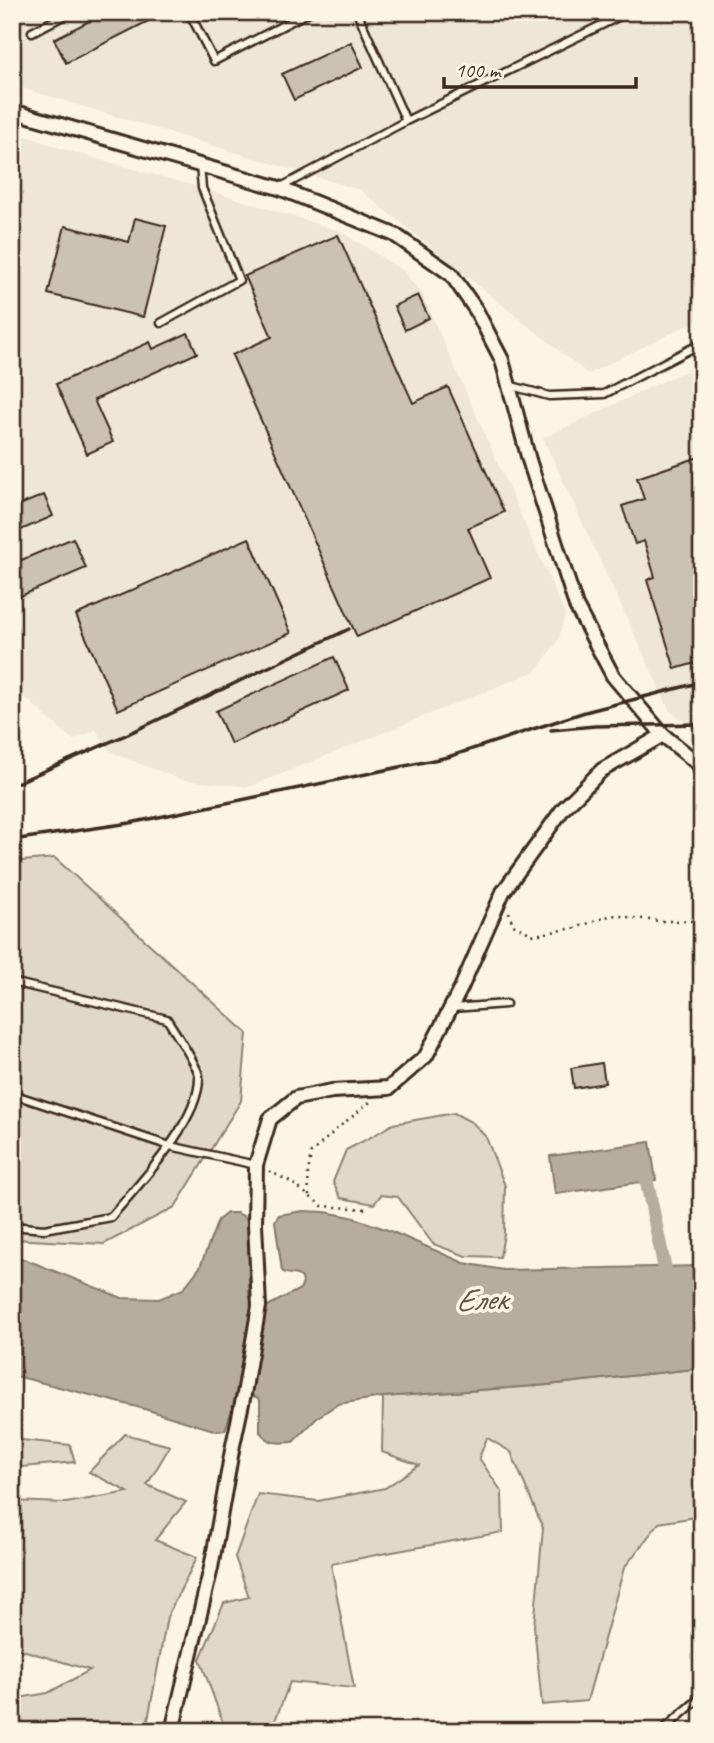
<svg xmlns="http://www.w3.org/2000/svg" width="714" height="1743" font-family="Caveat,sans-serif">
<style>
.built{fill:#eee6d6}
.green{fill:#e0d8c8;stroke:#8e8173;stroke-width:2}
.water{fill:#b7ad9e;stroke:#85796b;stroke-width:2}
.lines{fill:none;stroke-linecap:round;stroke-linejoin:round}
.canal{stroke:#b7ad9e;stroke-width:14}
.building{fill:#ccc2b3;stroke:#3b2a1e;stroke-width:2}
.lane-casing{stroke:#3b2a1e;stroke-width:11}
.street-casing{stroke:#3b2a1e;stroke-width:18}
.path{stroke:#3b2a1e;stroke-width:2.5;stroke-dasharray:2 5;stroke-linecap:butt}
.lane{stroke:#fcf5e5;stroke-width:6}
.street{stroke:#fcf5e5;stroke-width:12}
.rail{stroke:#3b2a1e;stroke-width:3.5}
.labels{text-anchor:middle;stroke-width:7;stroke-linejoin:round;paint-order:stroke}
.water-label{font-size:32px;font-style:italic;fill:#605144;stroke:#fcf5e5}
</style>
<rect width="100%" height="100%" fill="#fcf5e5"/>
<filter id="ink" filterUnits="userSpaceOnUse"><feTurbulence type="fractalNoise" baseFrequency=".0143" numOctaves="2"/><feDisplacementMap in="SourceGraphic" scale="14" xChannelSelector="R" yChannelSelector="G"/><feConvolveMatrix kernelMatrix="1 2 1 2 8 2 1 2 1" color-interpolation-filters="sRGB"/></filter>
<g filter="url(#ink)">
<path class="built" d="M12,12H702V318L588,374L360,190L12,85Z
M12,131L66,150L202,188L340,231L402,270L422,294L565,614L558,641L536,671L249,787L182,780L110,752L96,730L73,740L12,686Z
M702,363V735L670,711L543,438Z"/>
<path class="green" d="M55,858L247,1033L241,1101L175,1207L104,1244L12,1239V862Z
M454,1113L473,1123L486,1137L505,1186L504,1234L500,1257L466,1256L433,1244L398,1197L381,1195L374,1204L341,1198L333,1182L346,1150L371,1137L393,1124Z
M702,1368V1516L659,1523L624,1568L587,1701L542,1705L534,1626L543,1528L511,1452L487,1438L479,1458L502,1492L503,1532L376,1555L331,1564L354,1688L290,1682L271,1731H221L224,1726L200,1659L224,1603L249,1597L235,1557L258,1494L318,1501L385,1488L419,1465L382,1452L383,1397L548,1385Z
M125,1434L170,1446L147,1485L186,1502L155,1540L197,1557L167,1617L146,1731H12V1699L48,1693L90,1670L12,1647V1501L66,1503L128,1492L89,1472Z
M12,1439L70,1445L75,1462L12,1468Z"/>
<path class="water" d="M650,1142L656,1180L555,1194L550,1156Z
M303,1211L325,1212L351,1217L388,1230L464,1263L503,1270L702,1266V1368L548,1385L383,1397L338,1404L318,1417L293,1442C277,1443 271,1445 260,1432V1400C253,1394 245,1394 236,1397L225,1430L217,1431L141,1408L12,1375V1257L24,1259L122,1298L159,1299L183,1289L200,1267L218,1220L227,1213H237L245,1217L248,1223L249,1296L254,1304L268,1306L300,1289L303,1283L302,1278C296,1272 288,1276 282,1271L275,1221L279,1215Z"/>
<g class="lines">
<path class="canal" d="M639,1168H644L668,1284"/>
</g>
<path class="building" d="M107,12H166L66,63L54,39Z
M351,42L363,67L294,100L282,74Z
M135,218L166,226L143,317L48,294L65,226L129,242Z
M338,235L413,403L448,387L504,512L468,528L490,578L357,637L232,355L272,337L245,276Z
M418,295L429,318L405,330L394,306Z
M188,333L197,353L94,400L113,442L87,454L56,384L150,342L153,349Z
M702,456V661L675,669L647,580L655,577L644,541L635,544L622,506L644,499L637,478Z
M44,495L53,516L12,534V508Z
M73,538L86,568L16,598L12,588V564Z
M249,538L291,633L118,710L76,615Z
M334,657L349,690L231,744L216,711Z
M602,1063L605,1083L574,1088L571,1068Z"/>
<g class="lines">
<g class="lane-casing">
<path id="lane" d="M189,12L214,61L309,12
M32,32L71,12
M406,121L628,12
M281,187L406,121L357,12
M161,323L239,280L202,188L200,165
M508,385L549,396L604,394L702,343
M12,982L167,1019C173,1029 198,1066 199,1076C201,1120 138,1185 111,1217L44,1229L12,1226
M452,1008L506,1004
M12,1094L170,1146L256,1165
M662,1731L702,1696"/>
</g>
<g class="street-casing">
<path id="street" d="M12,111L279,188L395,235L451,274L476,310L502,360L529,460L576,606L613,676L663,735L702,767
M172,1731L211,1568L233,1445L244,1394L259,1306L255,1224L256,1165L270,1119L296,1098L332,1091L389,1088L426,1056L461,988L503,892L563,809L602,770L663,735"/>
</g>
<path class="path" d="M509,912L513,925L534,935L575,928L612,915L658,921H702
M269,1171L291,1182L322,1206L366,1209
M309,1196L308,1174L311,1153L339,1127L370,1102"/>
<use href="#lane" class="lane"/>
<use href="#street" class="street"/>
<path class="rail" d="M551,730L595,726L702,724
M12,785L128,734L349,629
M12,840L130,823L448,757L585,712L702,682"/>
</g>
</g>
<g class="labels">
<g class="water-label">
<text transform="translate(481 1299) rotate(-2)" y="11">Елек</text>
</g>
</g>
<rect width="714" height="1743" fill="none" stroke="#fcf5e5" stroke-width="42"/>
<rect x="21" y="21" width="672" height="1701" fill="none" stroke="#3b2a1e" stroke-width="2.5" filter="url(#ink)"/>
<path d="M444 77v10h192v-10" fill="none" stroke="#3b2a1e" stroke-width="3.5"/>
<text x="455" y="77" font-size="21" fill="#3b2a1e" stroke="#fcf5e5" stroke-width="5" paint-order="stroke">100 m</text>
</svg>
